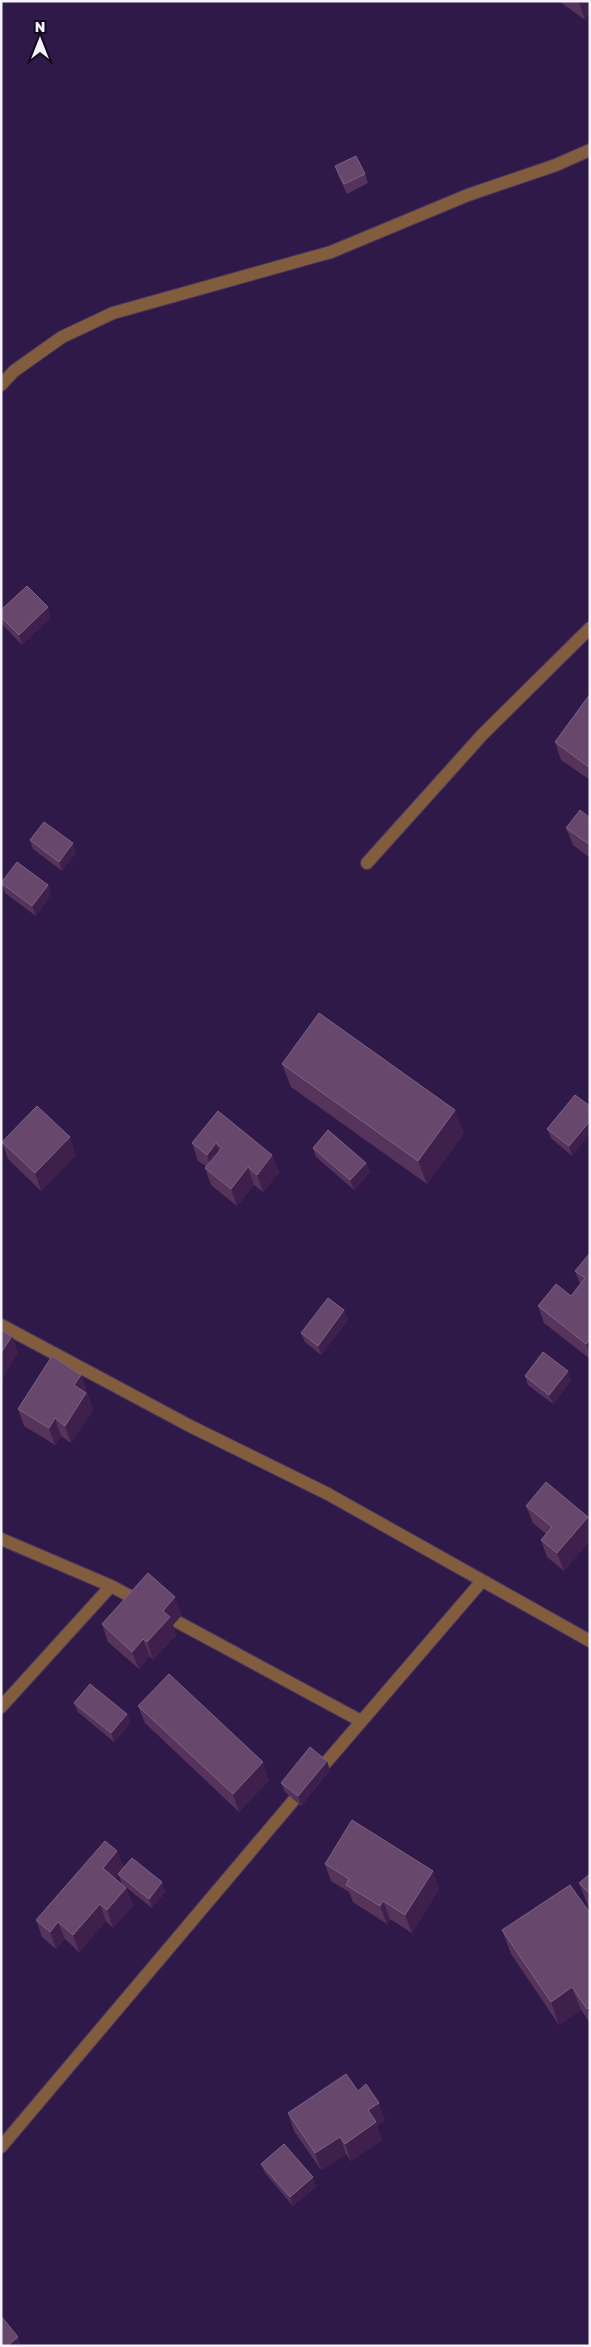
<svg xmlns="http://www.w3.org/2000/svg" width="591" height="2347" font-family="'Golos Text',sans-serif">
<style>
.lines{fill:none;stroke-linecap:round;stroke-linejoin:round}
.street-casing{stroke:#4b3761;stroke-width:14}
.street{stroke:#815d3d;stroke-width:12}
.wall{fill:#56335b}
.shaded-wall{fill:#3f204c}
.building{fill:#67486c;stroke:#7d6283}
</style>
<rect width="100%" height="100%" fill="#2f1948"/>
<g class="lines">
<g class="street-casing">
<path id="street" d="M1,385L14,371L62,337L113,313L331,252L468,195L556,165L590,150
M367,863L482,735L590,628
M1,1325L190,1426L328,1494L590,1641
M1,1539L111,1586
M161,1613L361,1721
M1,1707L111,1586L143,1603
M317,1773L482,1581
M1,2147L304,1788"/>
</g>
<use href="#street" class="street"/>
</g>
<path class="wall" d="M559,1H590L585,20Z
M335,166L365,174L368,183L347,194L338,175Z
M1,610L51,617L22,645L1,623Z
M590,694V780L561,760L555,742Z
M590,818V858L573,845L566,828Z
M30,840L76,852L62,871L33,849Z
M1,883L48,885L51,894L36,916L5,893Z
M282,1064L464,1133L427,1184L291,1087Z
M575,1095L572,1156L551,1138L547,1129Z
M218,1111L272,1155L279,1172L263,1192L254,1185L237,1206L211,1185L205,1168L206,1166L198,1161L192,1143Z
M2,1142L76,1155L41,1191L8,1159Z
M313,1148L366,1163L370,1172L354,1190L316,1157Z
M590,1253V1359L544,1323L538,1306L571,1296L580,1284L575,1271Z
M344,1310L348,1320L321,1355L305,1342L301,1333Z
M81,1375L93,1410L71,1443L61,1436L55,1445L24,1426L18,1409Z
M525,1376L571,1380L553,1404L528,1385Z
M526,1506L588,1517L590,1521V1540L564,1571L547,1557L541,1540L546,1534L533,1523Z
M182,1615L173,1625L176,1635L153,1660L150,1656L139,1669L108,1642L102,1624Z
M74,1703L127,1714L130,1723L114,1742L78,1712Z
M138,1706L269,1780L239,1812L145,1723Z
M327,1761L330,1770L301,1806L285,1792L281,1783Z
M117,1851L124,1868L162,1882L165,1892L152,1908L122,1884L118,1874L120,1872L115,1878L126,1888L133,1906L113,1928L106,1921L79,1952L65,1939L56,1949L42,1937L36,1920Z
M325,1864L439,1889L412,1933L390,1919L387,1924L353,1902L349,1892L331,1881Z
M590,1874V1908L588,1906L579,1883Z
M590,1913V2023L581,2010L559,2025L511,1954L502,1930Z
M358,2091L385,2120L377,2126L382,2140L351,2161L346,2154L321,2170L294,2131L288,2113Z
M261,2164L313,2177L316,2187L293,2206L265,2173Z"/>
<path class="shaded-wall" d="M579,1H590V13L585,20L579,2Z
M48,607L51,617L22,645L19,635Z
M73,843L76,852L62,871L59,862Z
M48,885L51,894L36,916L32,906Z
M455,1110L464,1133L427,1184L418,1161Z
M590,1121V1134L572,1156L569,1146Z
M70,1137L76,1155L41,1191L35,1173Z
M216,1143L222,1161L213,1172L207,1155Z
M272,1155L279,1172L263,1192L257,1175Z
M366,1163L370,1172L354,1190L350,1180Z
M248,1167L254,1185L237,1206L231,1189Z
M344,1310L348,1320L321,1355L318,1346Z
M12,1336L18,1353L1,1381V1353Z
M590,1340V1354L586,1344Z
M568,1371L571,1380L553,1404L549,1395Z
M81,1375L93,1410L71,1443L65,1426L74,1385Z
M55,1418L61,1436L55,1445L49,1428Z
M588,1517L590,1521V1540L564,1571L557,1553Z
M175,1597L182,1615L173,1625L176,1635L153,1660L147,1642L163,1611Z
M143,1639L150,1656L139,1669L132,1652Z
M127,1714L130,1723L114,1742L111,1733Z
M327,1761L330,1770L301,1806L298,1796Z
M263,1762L269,1780L239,1812L233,1794Z
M117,1851L124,1868L109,1885L103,1868Z
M433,1871L439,1889L412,1933L405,1915Z
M162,1882L165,1892L152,1908L149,1899Z
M126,1888L133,1906L113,1928L107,1910Z
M383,1901L390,1919L387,1924L380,1906Z
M100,1904L106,1921L79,1952L73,1935Z
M58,1922L65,1939L56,1949L50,1932Z
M572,1987L581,2010L559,2025L551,2002Z
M590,2007V2016L587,2009Z
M379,2103L385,2120L377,2126L382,2140L351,2161L345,2144L368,2110Z
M340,2137L346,2154L321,2170L315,2153Z
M313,2177L316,2187L293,2206L290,2197Z
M18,2337L21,2346H7Z"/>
<path class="building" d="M356,156L365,174L344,184L335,166Z
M27,586L48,607L19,635L1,617V610Z
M590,694V768L555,742Z
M580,810L590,818V845L566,828Z
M44,822L73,843L59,862L30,840Z
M17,862L48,885L32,906L1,883Z
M319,1013L455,1110L418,1161L282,1064Z
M575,1095L590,1106V1121L569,1146L547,1129Z
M37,1106L70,1137L35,1173L2,1142Z
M218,1111L272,1155L257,1175L248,1167L231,1189L205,1168L222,1148L216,1143L207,1155L192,1143Z
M328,1130L366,1163L350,1180L313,1148Z
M590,1253V1340L586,1344L538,1306L556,1284L571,1296L585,1278L575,1271Z
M328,1298L344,1310L318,1346L301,1333Z
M1,1330L12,1336L1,1353Z
M543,1352L568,1371L549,1395L525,1376Z
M52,1356L81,1375L74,1385L86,1393L65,1426L55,1418L49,1428L18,1409Z
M546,1482L588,1517L557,1553L541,1540L552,1527L526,1506Z
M148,1573L175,1597L163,1611L170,1617L147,1642L143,1639L132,1652L102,1624Z
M169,1674L263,1762L233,1794L138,1706Z
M90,1684L127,1714L111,1733L74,1703Z
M310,1747L327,1761L298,1796L281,1783Z
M352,1820L433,1871L405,1915L383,1901L380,1906L346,1885L349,1879L325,1864Z
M105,1841L117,1851L103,1868L126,1888L107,1910L100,1904L73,1935L58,1922L50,1932L36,1920Z
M132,1858L162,1882L149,1899L118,1874Z
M590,1874V1894L579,1883Z
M570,1885L590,1913V2007L587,2009L572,1987L551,2002L502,1930Z
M346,2074L358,2091L366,2084L379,2103L368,2110L376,2122L345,2144L340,2137L315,2153L288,2113Z
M284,2144L313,2177L290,2197L261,2164Z
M1,2316L18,2337L7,2346H1Z"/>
<rect width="591" height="2347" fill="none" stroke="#f4f0fc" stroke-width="5"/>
<g transform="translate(40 40)" stroke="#130a1f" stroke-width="4" paint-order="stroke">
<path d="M0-4L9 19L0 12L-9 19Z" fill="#f4f0fc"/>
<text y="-8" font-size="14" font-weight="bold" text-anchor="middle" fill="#f4f0fc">N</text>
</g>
</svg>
